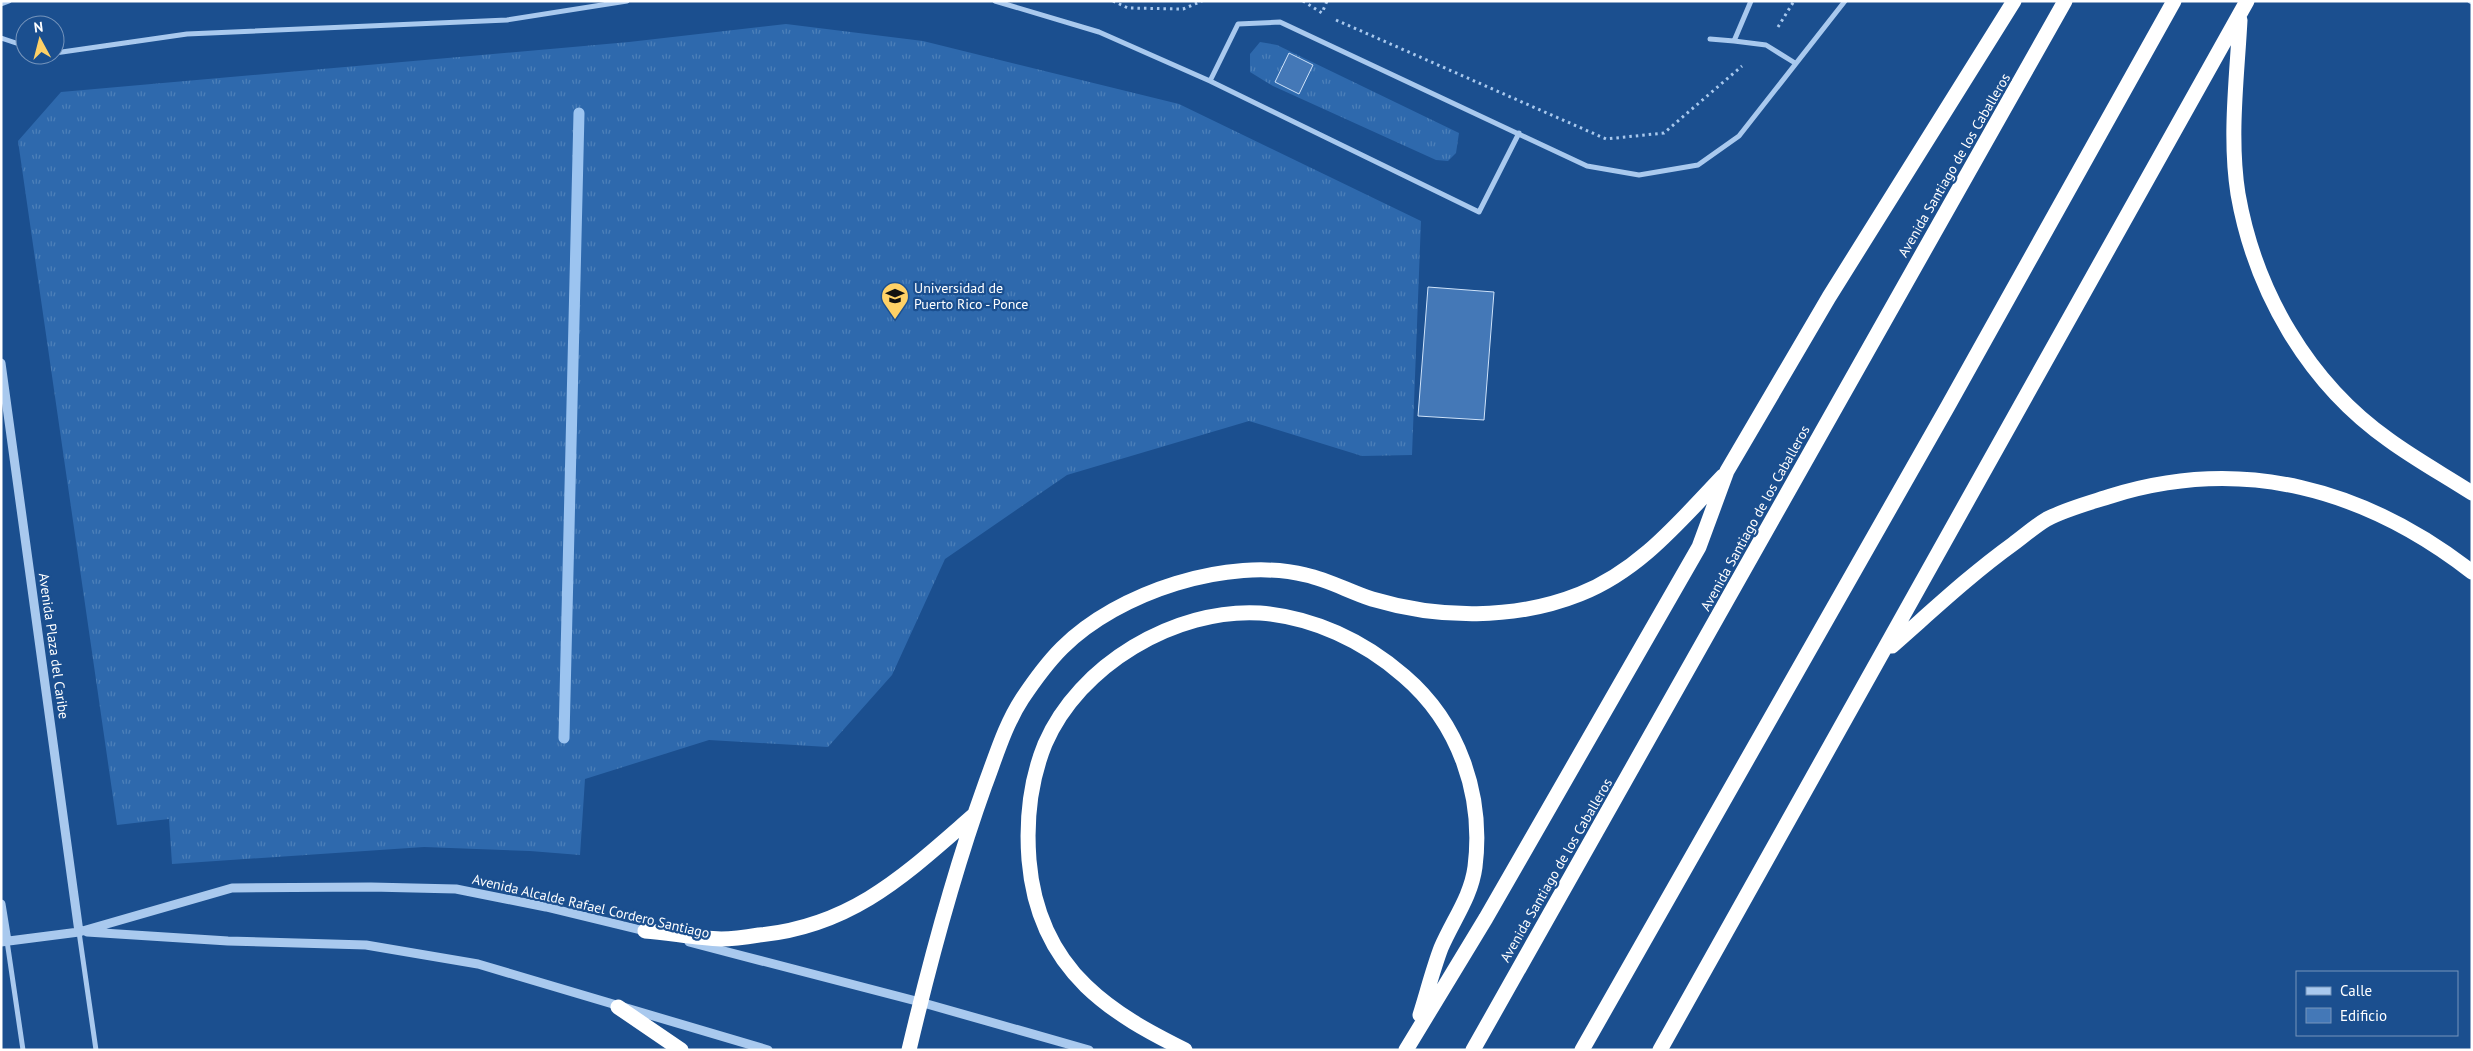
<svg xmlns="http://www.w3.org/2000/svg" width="2473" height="1051" font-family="'PT Sans',sans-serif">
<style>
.grass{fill:url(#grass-tufts)}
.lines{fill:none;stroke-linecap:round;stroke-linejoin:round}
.stream{stroke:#9cc4f0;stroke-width:11}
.building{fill:#4478b7;stroke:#cfe3fa}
.path{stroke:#a9c9ee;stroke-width:3;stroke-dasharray:2.5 4;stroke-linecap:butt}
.minor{stroke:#a9c9ee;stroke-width:5}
.tertiary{stroke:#a9c9ee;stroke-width:9}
.motorway{stroke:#fff;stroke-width:15}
.labels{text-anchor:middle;stroke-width:4.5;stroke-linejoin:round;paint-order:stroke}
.street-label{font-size:14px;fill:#fff;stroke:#1b4f8f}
.poi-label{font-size:14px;fill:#fff;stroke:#1b4f8f;text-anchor:start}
</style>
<defs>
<pattern id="grass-tufts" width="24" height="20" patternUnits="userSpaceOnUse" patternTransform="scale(1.25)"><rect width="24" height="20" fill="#2e69ad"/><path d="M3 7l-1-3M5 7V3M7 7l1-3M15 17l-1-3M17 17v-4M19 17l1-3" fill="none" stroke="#4d80b9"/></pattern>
</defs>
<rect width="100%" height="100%" fill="#1b4f8f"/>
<path class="grass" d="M786,24L923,41L1179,104L1421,221L1412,455L1362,456L1249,421L1067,475L945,559L892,675L828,747L709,740L585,779L580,855L530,851L424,847L172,864L169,819L117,825L18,141L61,92L629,42Z
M1260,42L1277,45L1459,133L1456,153L1448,161L1436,160L1273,86L1250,72V54Z"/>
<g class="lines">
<path class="stream" d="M564,738L579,113"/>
</g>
<path class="building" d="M1289,53L1313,65L1299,94L1275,82Z
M1428,287L1494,292L1484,420L1418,416Z"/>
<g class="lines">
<path class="path" d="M1113,1L1128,8L1183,9L1202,1
M1303,1L1322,13L1327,1
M1336,20L1606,139L1664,133L1742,66
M1778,27L1794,1"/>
<path class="minor" d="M995,1L1099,32L1210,81L1479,212L1519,133
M2470,1L2472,2
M1,4L9,1
M1,38L25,46
M1710,39L1734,41L1751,1
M1734,41L1766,45L1795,63
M55,53L187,34L507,20L627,1
M1210,81L1238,24L1280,22L1587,166L1639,175L1698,165L1739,136L1845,1
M79,932L96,1050
M7,941L23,1050"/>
<path class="tertiary" d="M1,363L79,932
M1,904L7,941
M87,932L228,941L366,945L478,964L768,1050
M1,942L79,932L232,888L371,887L456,889L546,907L649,932
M689,942L920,1002L1089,1050"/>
<path class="motorway" d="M2240,20C2237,77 2229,137 2238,194C2255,291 2308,383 2389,440C2415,459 2444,475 2472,493
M1892,646C1932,611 1970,575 2013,544C2024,536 2035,526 2047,519C2066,509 2089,503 2111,496C2243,455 2365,489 2472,572
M645,931C670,933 696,938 721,939C733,939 747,937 759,935C853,926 906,874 974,815
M618,1007L681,1050
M909,1050C930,961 954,871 985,785C996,756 1005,725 1022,699C1034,681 1047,663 1062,648C1118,592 1229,556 1306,575C1329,580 1350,592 1372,599C1439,619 1515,620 1580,594C1639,571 1680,521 1723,476
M1185,1050C1149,1032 1115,1014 1086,986C1051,952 1033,908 1029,860C1026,821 1030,781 1045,744C1079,665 1175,608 1260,613C1313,617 1364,641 1404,676C1459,723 1484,795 1475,867C1471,897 1453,920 1441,948C1433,969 1427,993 1420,1015
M1406,1050L1486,918L1699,547L1727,471L1829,297L2014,1
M1473,1050L2065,1
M1582,1050L1948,406L2174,1
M1660,1050L2247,1"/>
</g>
<defs>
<g id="university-pin" transform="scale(1.4375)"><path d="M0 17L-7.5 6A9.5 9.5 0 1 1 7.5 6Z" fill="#ffd166" stroke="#1b4f8f"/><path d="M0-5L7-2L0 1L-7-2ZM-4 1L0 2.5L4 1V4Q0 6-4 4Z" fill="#111"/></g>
</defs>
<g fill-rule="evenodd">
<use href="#university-pin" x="895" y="296"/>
</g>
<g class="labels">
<g class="street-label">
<text transform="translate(1954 165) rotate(-60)" y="5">Avenida Santiago de los Caballeros</text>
<text transform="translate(1755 518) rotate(-61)" y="5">Avenida Santiago de los Caballeros</text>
<text transform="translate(54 646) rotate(82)" y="5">Avenida Plaza del Caribe</text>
<text transform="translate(1556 870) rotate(-60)" y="5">Avenida Santiago de los Caballeros</text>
<text transform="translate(591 906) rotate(13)" y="5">Avenida Alcalde Rafael Cordero Santiago</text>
</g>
<g class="poi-label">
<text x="914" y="293">Universidad de<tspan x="914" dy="16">Puerto Rico - Ponce</tspan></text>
</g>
</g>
<rect width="2473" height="1051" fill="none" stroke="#ffffff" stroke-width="5"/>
<rect x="2296" y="971" width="162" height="65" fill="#1b4f8f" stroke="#7695bc"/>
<rect x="2306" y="987" width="25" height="8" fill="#a9c9ee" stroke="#7695bc"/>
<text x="2340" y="996" font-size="15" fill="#ffffff">Calle</text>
<rect x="2306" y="1008" width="25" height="15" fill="#4478b7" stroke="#7695bc"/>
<text x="2340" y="1021" font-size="15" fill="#ffffff">Edificio</text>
<g transform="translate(40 40) rotate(353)"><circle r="24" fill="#1b4f8f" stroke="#7695bc"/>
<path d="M0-4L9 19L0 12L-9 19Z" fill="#ffd166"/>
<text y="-8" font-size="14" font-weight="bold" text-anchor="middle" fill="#ffffff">N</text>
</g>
</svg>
